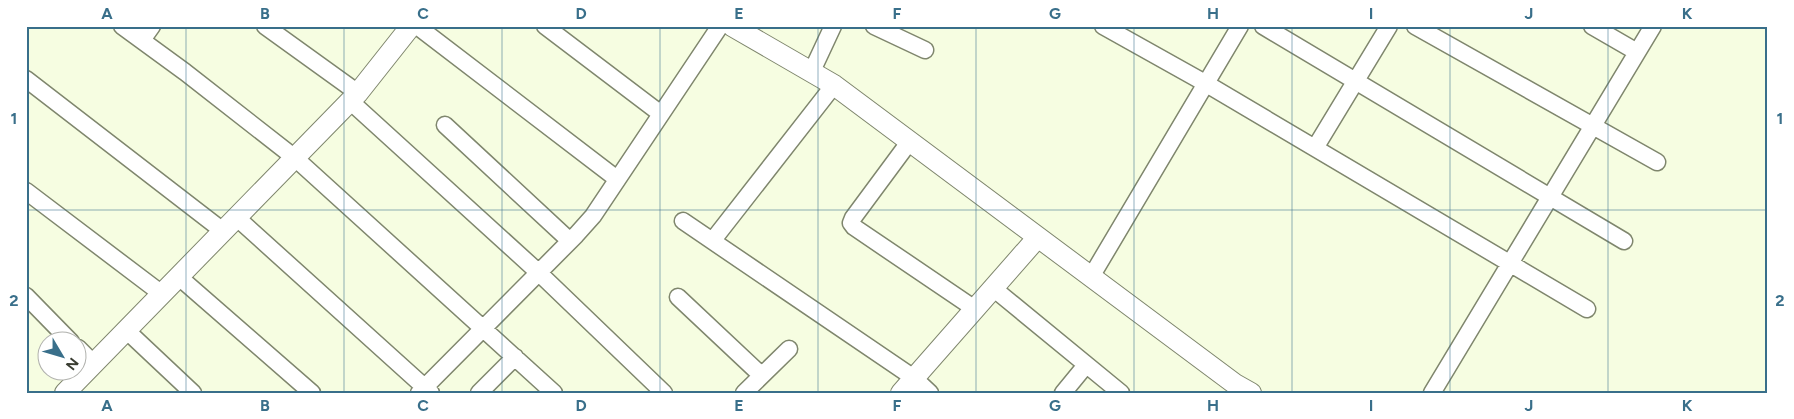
<svg xmlns="http://www.w3.org/2000/svg" width="1794" height="419" font-family="Figtree,sans-serif">
<style>
.lines{fill:none;stroke-linecap:round;stroke-linejoin:round}
.minor-casing{stroke:#7f866d;stroke-width:19}
.tertiary-casing{stroke:#7f866d;stroke-width:22}
.minor{stroke:#fff;stroke-width:16}
.tertiary{stroke:#fff;stroke-width:20}
.grid{fill:none;stroke:#396f8a;stroke-width:1;stroke-opacity:0.55}
.neatline{fill:none;stroke:#396f8a;stroke-width:2}
.grid-label{font-size:16px;text-anchor:middle;font-weight:bold;fill:#396f8a}
</style>
<rect width="100%" height="100%" fill="#f6fde1"/>
<g class="lines">
<g class="minor-casing">
<path id="minor" d="M122,26L185,72L295,158L554,393
M265,26L358,93
M417,26L617,179
M545,26L661,114
M874,26L925,50
M1103,26L1205,83L1587,309
M1263,26L1624,241
M1415,26L1657,162
M1592,26L1637,52
M142,40L152,26
M812,71L833,26
M26,79L223,231
M350,101L538,272L664,393
M445,125L570,241
M910,141L853,218L851,223L854,227L975,309
M1315,148L1389,26
M26,191L162,294
M236,217L431,393
M683,221L914,378L930,393
M713,240L834,85
M179,277L312,393
M1091,277L1240,26
M993,288L1121,393
M26,296L71,342
M678,297L761,375
M126,330L193,393
M78,348L94,364
M419,393L576,235L593,216L720,26
M479,393L515,357
M744,393L789,349
M1063,393L1086,365
M1432,393L1653,26"/>
</g>
<g class="tertiary-casing">
<path id="tertiary" d="M732,26L834,85L1235,384L1251,393
M65,393L358,93L411,26
M901,393L1038,237"/>
</g>
<use href="#minor" class="minor"/>
<use href="#tertiary" class="tertiary"/>
</g>
<path class="grid" d="M186,26V393M344,26V393M502,26V393M660,26V393M818,26V393M976,26V393M1134,26V393M1292,26V393M1450,26V393M1608,26V393M26,210H1768"/>
<rect width="1794" height="419" fill="none" stroke="#ffffff" stroke-width="55"/>
<g transform="translate(62 356) rotate(128)"><circle r="24" fill="#ffffff" stroke="#b0b1ad"/>
<path d="M0-4L9 19L0 12L-9 19Z" fill="#396f8a"/>
<text y="-8" font-size="14" font-weight="bold" text-anchor="middle" fill="#3a3d32">N</text>
</g>
<rect x="28" y="28" width="1738" height="364" class="neatline"/>
<g class="grid-label">
<text x="107" y="19">A</text>
<text x="265" y="19">B</text>
<text x="423" y="19">C</text>
<text x="581" y="19">D</text>
<text x="739" y="19">E</text>
<text x="897" y="19">F</text>
<text x="1055" y="19">G</text>
<text x="1213" y="19">H</text>
<text x="1371" y="19">I</text>
<text x="1529" y="19">J</text>
<text x="1687" y="19">K</text>
<text x="14" y="124">1</text>
<text x="1780" y="124">1</text>
<text x="14" y="306">2</text>
<text x="1780" y="306">2</text>
<text x="107" y="411">A</text>
<text x="265" y="411">B</text>
<text x="423" y="411">C</text>
<text x="581" y="411">D</text>
<text x="739" y="411">E</text>
<text x="897" y="411">F</text>
<text x="1055" y="411">G</text>
<text x="1213" y="411">H</text>
<text x="1371" y="411">I</text>
<text x="1529" y="411">J</text>
<text x="1687" y="411">K</text>
</g>
</svg>
